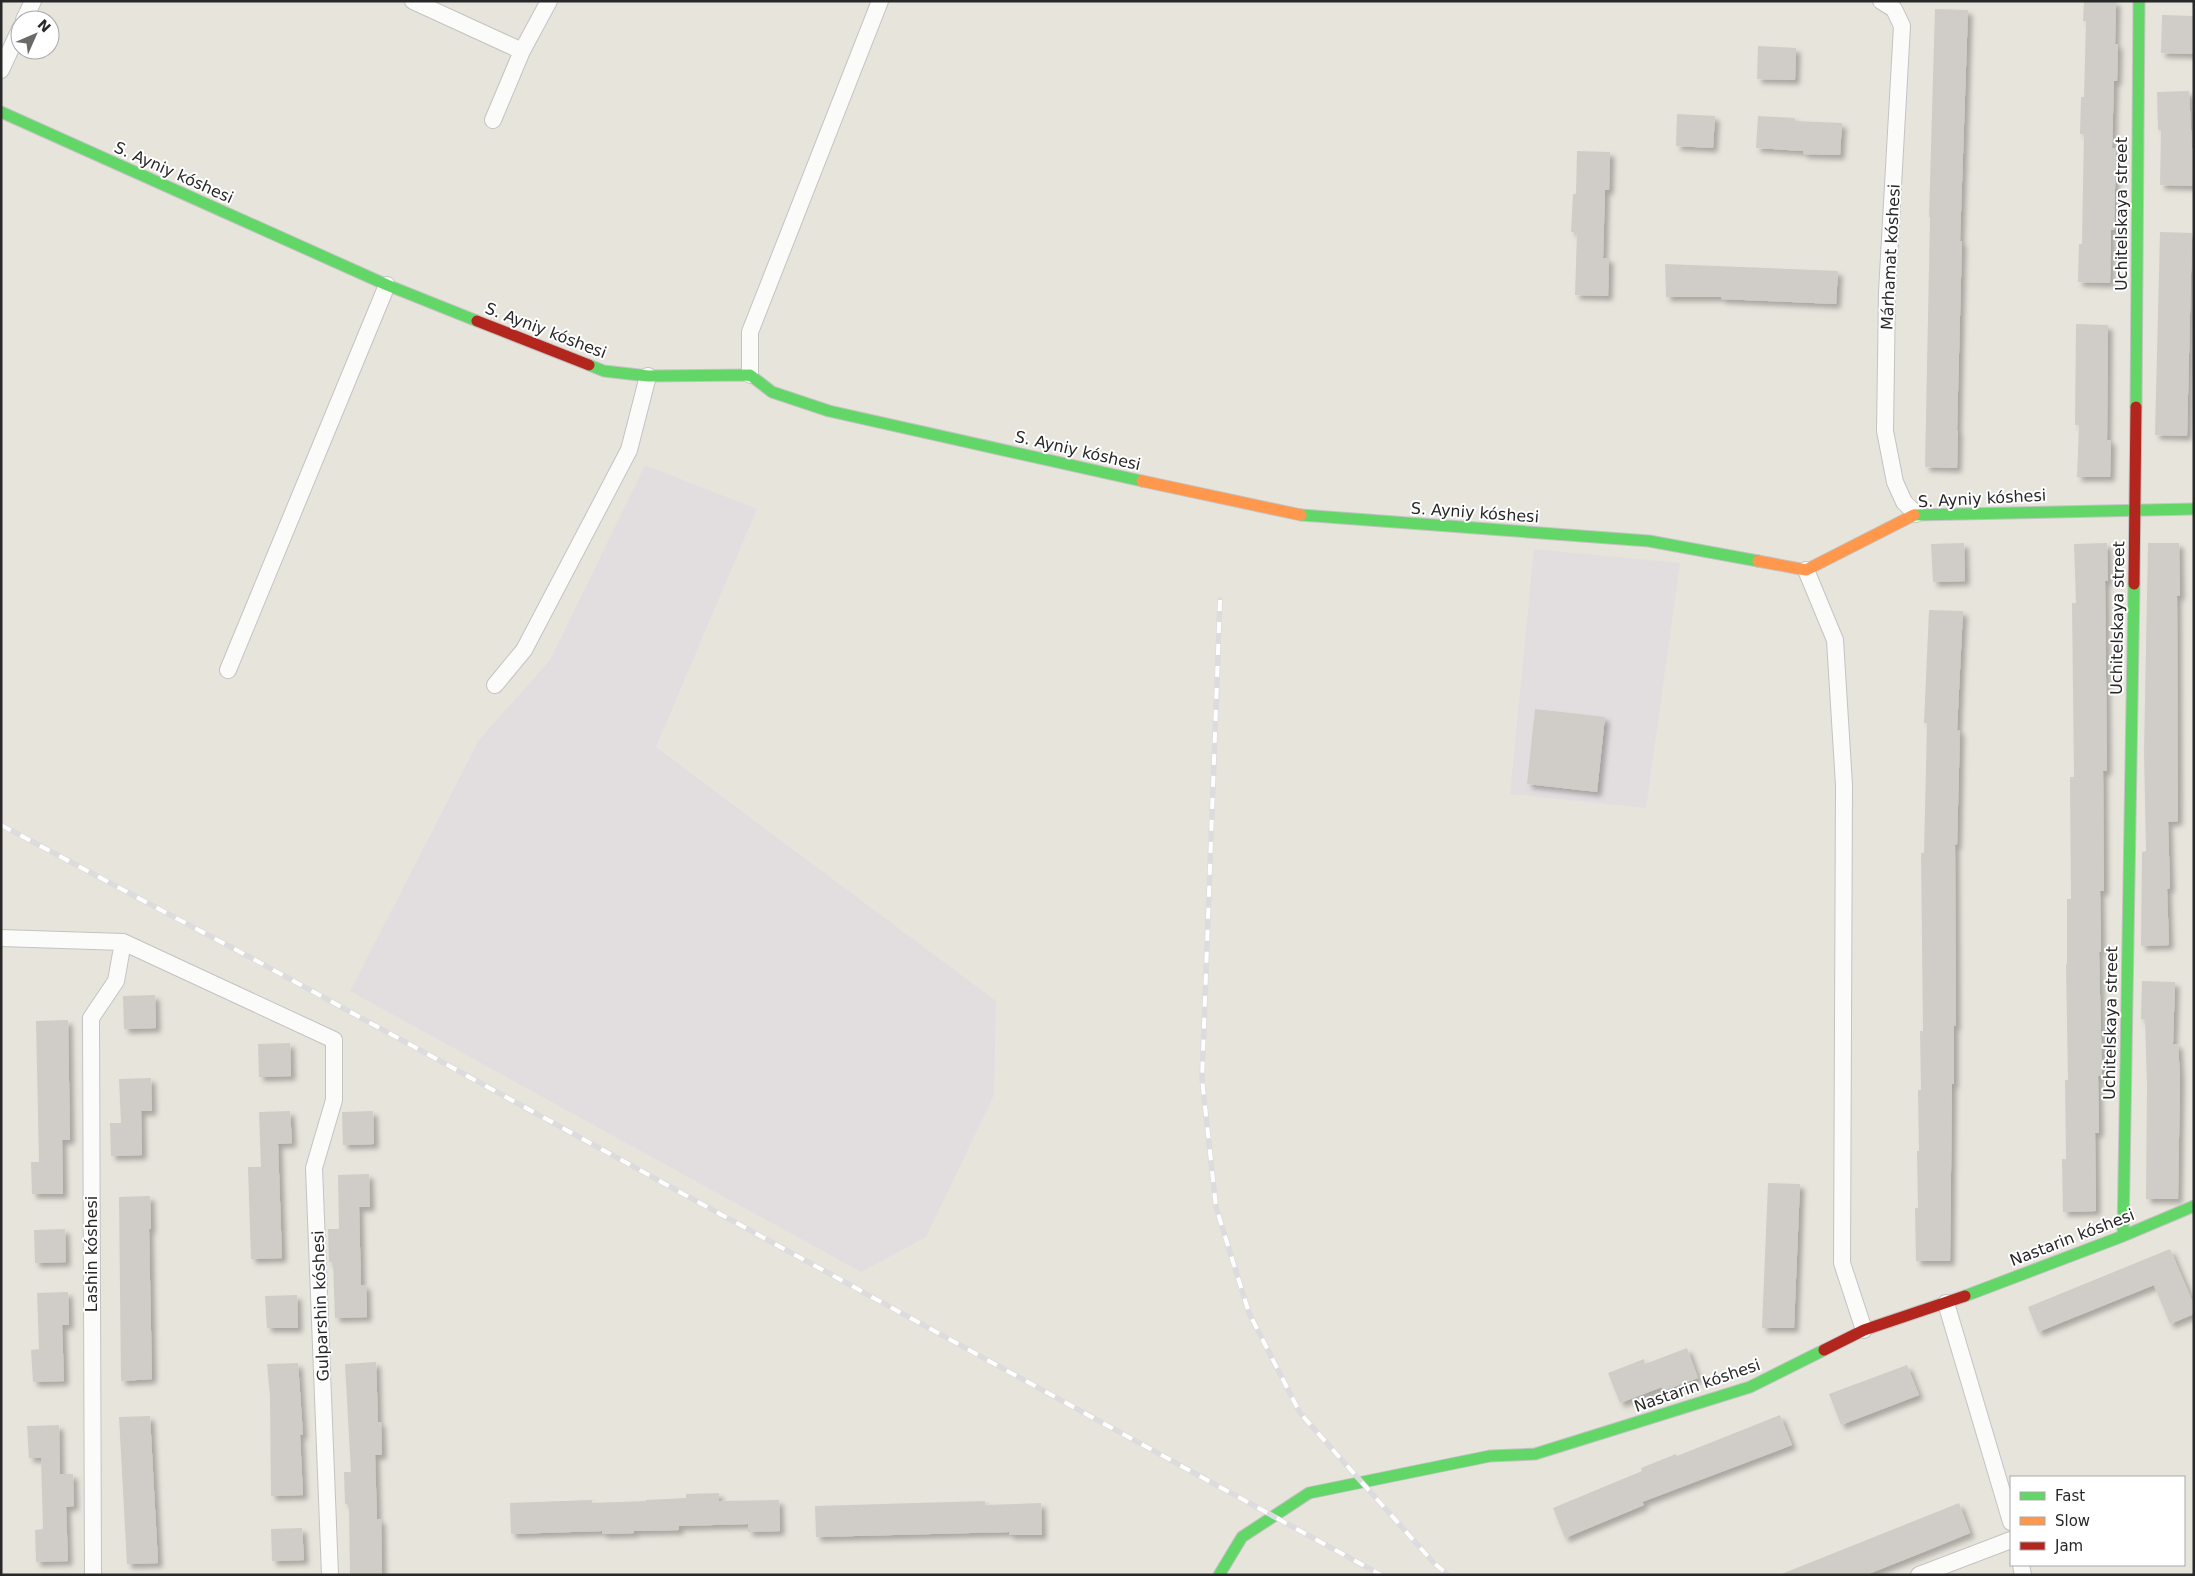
<svg xmlns="http://www.w3.org/2000/svg" width="2195" height="1576" font-family="'DejaVu Sans',sans-serif">
<style>
.industrial{fill:#e2dee0}
.building{fill:#d0cdc8;filter:url(#shadow)}
.lines{fill:none;stroke-linecap:round;stroke-linejoin:round}
.street-casing{stroke:#c4c3c3;stroke-width:18}
.fast-casing{stroke:#c4c3c3;stroke-width:13}
.slow-casing{stroke:#c4c3c3;stroke-width:13}
.jam-casing{stroke:#c4c3c3;stroke-width:13}
.street{stroke:#fbfbfa;stroke-width:16}
.fast{stroke:#63d668;stroke-width:11}
.slow{stroke:#ff974d;stroke-width:11}
.jam{stroke:#b3261e;stroke-width:11}
.rail-casing{stroke:#dcdcde;stroke-width:5.5}
.rail{stroke:#fff;stroke-width:4;stroke-dasharray:11;stroke-linecap:butt}
.labels{text-anchor:middle;stroke-width:4;stroke-linejoin:round;paint-order:stroke}
.street-label{font-size:16px;fill:#282828;stroke:#fff}
</style>
<defs>
<filter id="shadow"><feDropShadow dx="4.5" dy="4.5" stdDeviation="2.5" flood-color="#0004"/></filter>
</defs>
<rect width="100%" height="100%" fill="#e7e4dc"/>
<path class="industrial" d="M645,465L757,509L656,747L996,1001L994,1095L926,1237L861,1272L350,991L479,740L550,660Z
M1534,549L1680,563L1646,808L1510,794Z"/>
<path class="building" d="M2084,1H2116L2115,44H2118L2117,81H2114L2112,148H2116L2114,230H2111L2110,283L2078,282L2079,244H2082L2083,185L2084,134H2080L2081,97H2084L2086,21H2083Z
M1935,9L1968,10L1960,241H1962L1957,430H1958L1957,468L1925,467L1930,217H1929Z
M2162,15L2194,16V54L2161,53Z
M1758,46L1796,48L1795,80L1757,79Z
M2189,91L2192,148H2193L2192,186L2160,185L2161,130H2158L2157,92Z
M1677,114L1715,116L1713,148L1676,146Z
M1758,116L1795,118V121L1842,123L1840,155L1803,154V151L1756,148Z
M1577,151L1610,152L1609,190H1605L1603,258H1609L1608,296L1575,295L1577,232H1571L1573,194H1576Z
M2160,232L2192,233L2187,436L2155,435Z
M1665,264L1838,271L1836,304L1721,299V297H1666Z
M2076,324L2108,325L2107,440H2111L2110,477H2077L2079,425H2075Z
M1964,543L1965,581L1933,582L1931,544Z
M2107,543L2108,581H2105L2107,771H2103L2104,891H2100L2101,952H2099L2102,1076H2098L2099,1133H2095L2096,1211L2063,1212L2062,1159H2066L2065,1080H2068L2066,964H2067V899H2071L2070,777H2074L2072,603H2076L2074,544Z
M2148,543H2179L2180,596H2177L2178,821L2168,822L2170,888L2167,889L2169,945L2141,946L2142,852L2146,851L2144,752Z
M1929,610L1963,611L1957,730H1960L1957,845H1955L1956,1026H1954V1084H1952L1950,1261H1916L1915,1208H1918L1917,1151H1919L1918,1090H1921L1920,1031H1923L1921,853H1924L1927,723H1924Z
M1535,709L1605,717L1597,792L1527,784Z
M2142,981L2175,982L2173,1044H2178L2180,1077L2178,1199H2146L2147,1086L2145,1019H2141Z
M155,995L156,1028L124,1029L123,996Z
M68,1020L70,1140H62L63,1194H32L31,1162H39L36,1021Z
M290,1043L291,1076L259,1077L258,1044Z
M151,1078L152,1111H141L142,1155L111,1156L110,1123H121L119,1079Z
M290,1111L292,1143L278,1144L282,1258L251,1259L248,1167H261L259,1112Z
M373,1111L374,1144L343,1145L342,1112Z
M369,1174L370,1207H359L361,1285H366L367,1317L335,1318L333,1262H329L328,1229H339L338,1175Z
M1768,1183L1800,1184L1794,1328H1762Z
M150,1196L151,1229H149L152,1379L121,1381L119,1197Z
M65,1229L66,1262L35,1263L34,1230Z
M2170,1249L2194,1305V1314L2170,1324L2154,1285L2038,1332L2028,1307Z
M68,1292L69,1325H62L64,1381L33,1382L31,1350L39,1349L37,1293Z
M297,1295L298,1328H267L265,1296Z
M1687,1348L1698,1378L1663,1391L1662,1387L1620,1403L1608,1373L1644,1359L1645,1364Z
M376,1362L378,1422H381L382,1455H375L377,1519H381L382,1575H350L349,1504H345L344,1472H351L345,1364Z
M298,1363L303,1435H300L303,1495L271,1496L270,1396L267,1364Z
M1907,1365L1919,1395L1841,1425L1829,1394Z
M1780,1415L1792,1445L1642,1502L1644,1505L1565,1538L1553,1508L1642,1471L1641,1468L1676,1454L1677,1456Z
M150,1416L158,1563L127,1564L119,1417Z
M59,1425L60,1474H73L74,1506L66,1507L68,1561L36,1562L35,1530L43,1529L41,1458H29L27,1426Z
M719,1493V1501L779,1500L780,1531L748,1532V1524L679,1526V1530L634,1531V1533L602,1534V1531L511,1534L510,1503L592,1500V1503L646,1501V1500L686,1498V1494Z
M985,1501V1505L1041,1503L1042,1535H1009V1532L816,1537L815,1506Z
M1959,1503L1970,1533L1926,1551L1866,1575H1779Z
M302,1528L304,1560L272,1561L271,1529Z"/>
<g class="lines">
<g class="street-casing">
<path id="street" d="M413,1L522,51
M1881,1L1894,9L1902,26L1887,292L1885,431L1895,482L1904,502L1916,514
M24,20L33,1
M1,70L20,29
M493,120L522,51L549,1
M750,375V332L880,1
M1806,570L1835,640L1844,785L1842,1263L1864,1330
M228,670L387,285
M495,685L524,650L629,450L648,376
M1,938L123,942L334,1040V1100L314,1168L330,1575
M1946,1303L2011,1522
M2021,1565L2023,1575
M93,1575L91,1018L116,981L123,942
M1919,1575L2011,1540"/>
</g>
<g class="fast-casing">
<path id="fast" d="M1,112L387,285L477,321
M589,365L604,371L648,376L750,375L772,392L829,411L1142,481
M2136,407L2139,1
M1301,515L1649,541L1758,561
M1914,515L2194,509
M2123,1236L2134,584
M1965,1296L2123,1236L2194,1206
M1219,1575L1242,1537L1309,1493L1490,1456L1535,1454L1750,1387L1824,1350"/>
</g>
<g class="slow-casing">
<path id="slow" d="M1142,481L1301,515
M1758,561L1806,570L1914,515"/>
</g>
<g class="jam-casing">
<path id="jam" d="M477,321L589,365
M2134,584L2136,407
M1824,1350L1864,1330L1965,1296"/>
</g>
<use href="#street" class="street"/>
<use href="#fast" class="fast"/>
<use href="#slow" class="slow"/>
<use href="#jam" class="jam"/>
<g class="rail-casing">
<path id="rail" d="M1220,600L1202,1079L1216,1207L1249,1313L1300,1413L1433,1562L1448,1575
M1,825L257,961L1381,1575"/>
</g>
<use href="#rail" class="rail"/>
</g>
<g class="labels">
<g class="street-label">
<text transform="translate(174 172) rotate(24)" y="6">S. Ayniy kóshesi</text>
<text transform="translate(2121 214) rotate(-90)" y="6">Uchitelskaya street</text>
<text transform="translate(1890 257) rotate(-87)" y="6">Márhamat kóshesi</text>
<text transform="translate(546 330) rotate(21)" y="6">S. Ayniy kóshesi</text>
<text transform="translate(1078 450) rotate(13)" y="6">S. Ayniy kóshesi</text>
<text transform="translate(1982 498) rotate(-3)" y="6">S. Ayniy kóshesi</text>
<text transform="translate(1475 512) rotate(4)" y="6">S. Ayniy kóshesi</text>
<text transform="translate(2117 618) rotate(-89)" y="6">Uchitelskaya street</text>
<text transform="translate(2110 1023) rotate(-89)" y="6">Uchitelskaya street</text>
<text transform="translate(2072 1237) rotate(-21)" y="6">Nastarin kóshesi</text>
<text transform="translate(91 1254) rotate(-90)" y="6">Lashin kóshesi</text>
<text transform="translate(320 1306) rotate(-92)" y="6">Gulparshin kóshesi</text>
<text transform="translate(1697 1385) rotate(-19)" y="6">Nastarin kóshesi</text>
</g>
</g>
<rect width="2195" height="1576" fill="none" stroke="#282828" stroke-width="5"/>
<rect x="2010" y="1476" width="175" height="90" fill="#ffffff" stroke="#a9a9a9"/>
<rect x="2020" y="1492" width="25" height="8" fill="#63d668" stroke="#a9a9a9"/>
<text x="2055" y="1501" font-size="15" fill="#282828">Fast</text>
<rect x="2020" y="1517" width="25" height="8" fill="#ff974d" stroke="#a9a9a9"/>
<text x="2055" y="1526" font-size="15" fill="#282828">Slow</text>
<rect x="2020" y="1542" width="25" height="8" fill="#b3261e" stroke="#a9a9a9"/>
<text x="2055" y="1551" font-size="15" fill="#282828">Jam</text>
<g transform="translate(35 35) rotate(45)"><circle r="24" fill="#ffffff" stroke="#a9a9a9"/>
<path d="M0-4L9 19L0 12L-9 19Z" fill="#6b6a67"/>
<text y="-8" font-size="14" font-weight="bold" text-anchor="middle" fill="#282828">N</text>
</g>
</svg>
